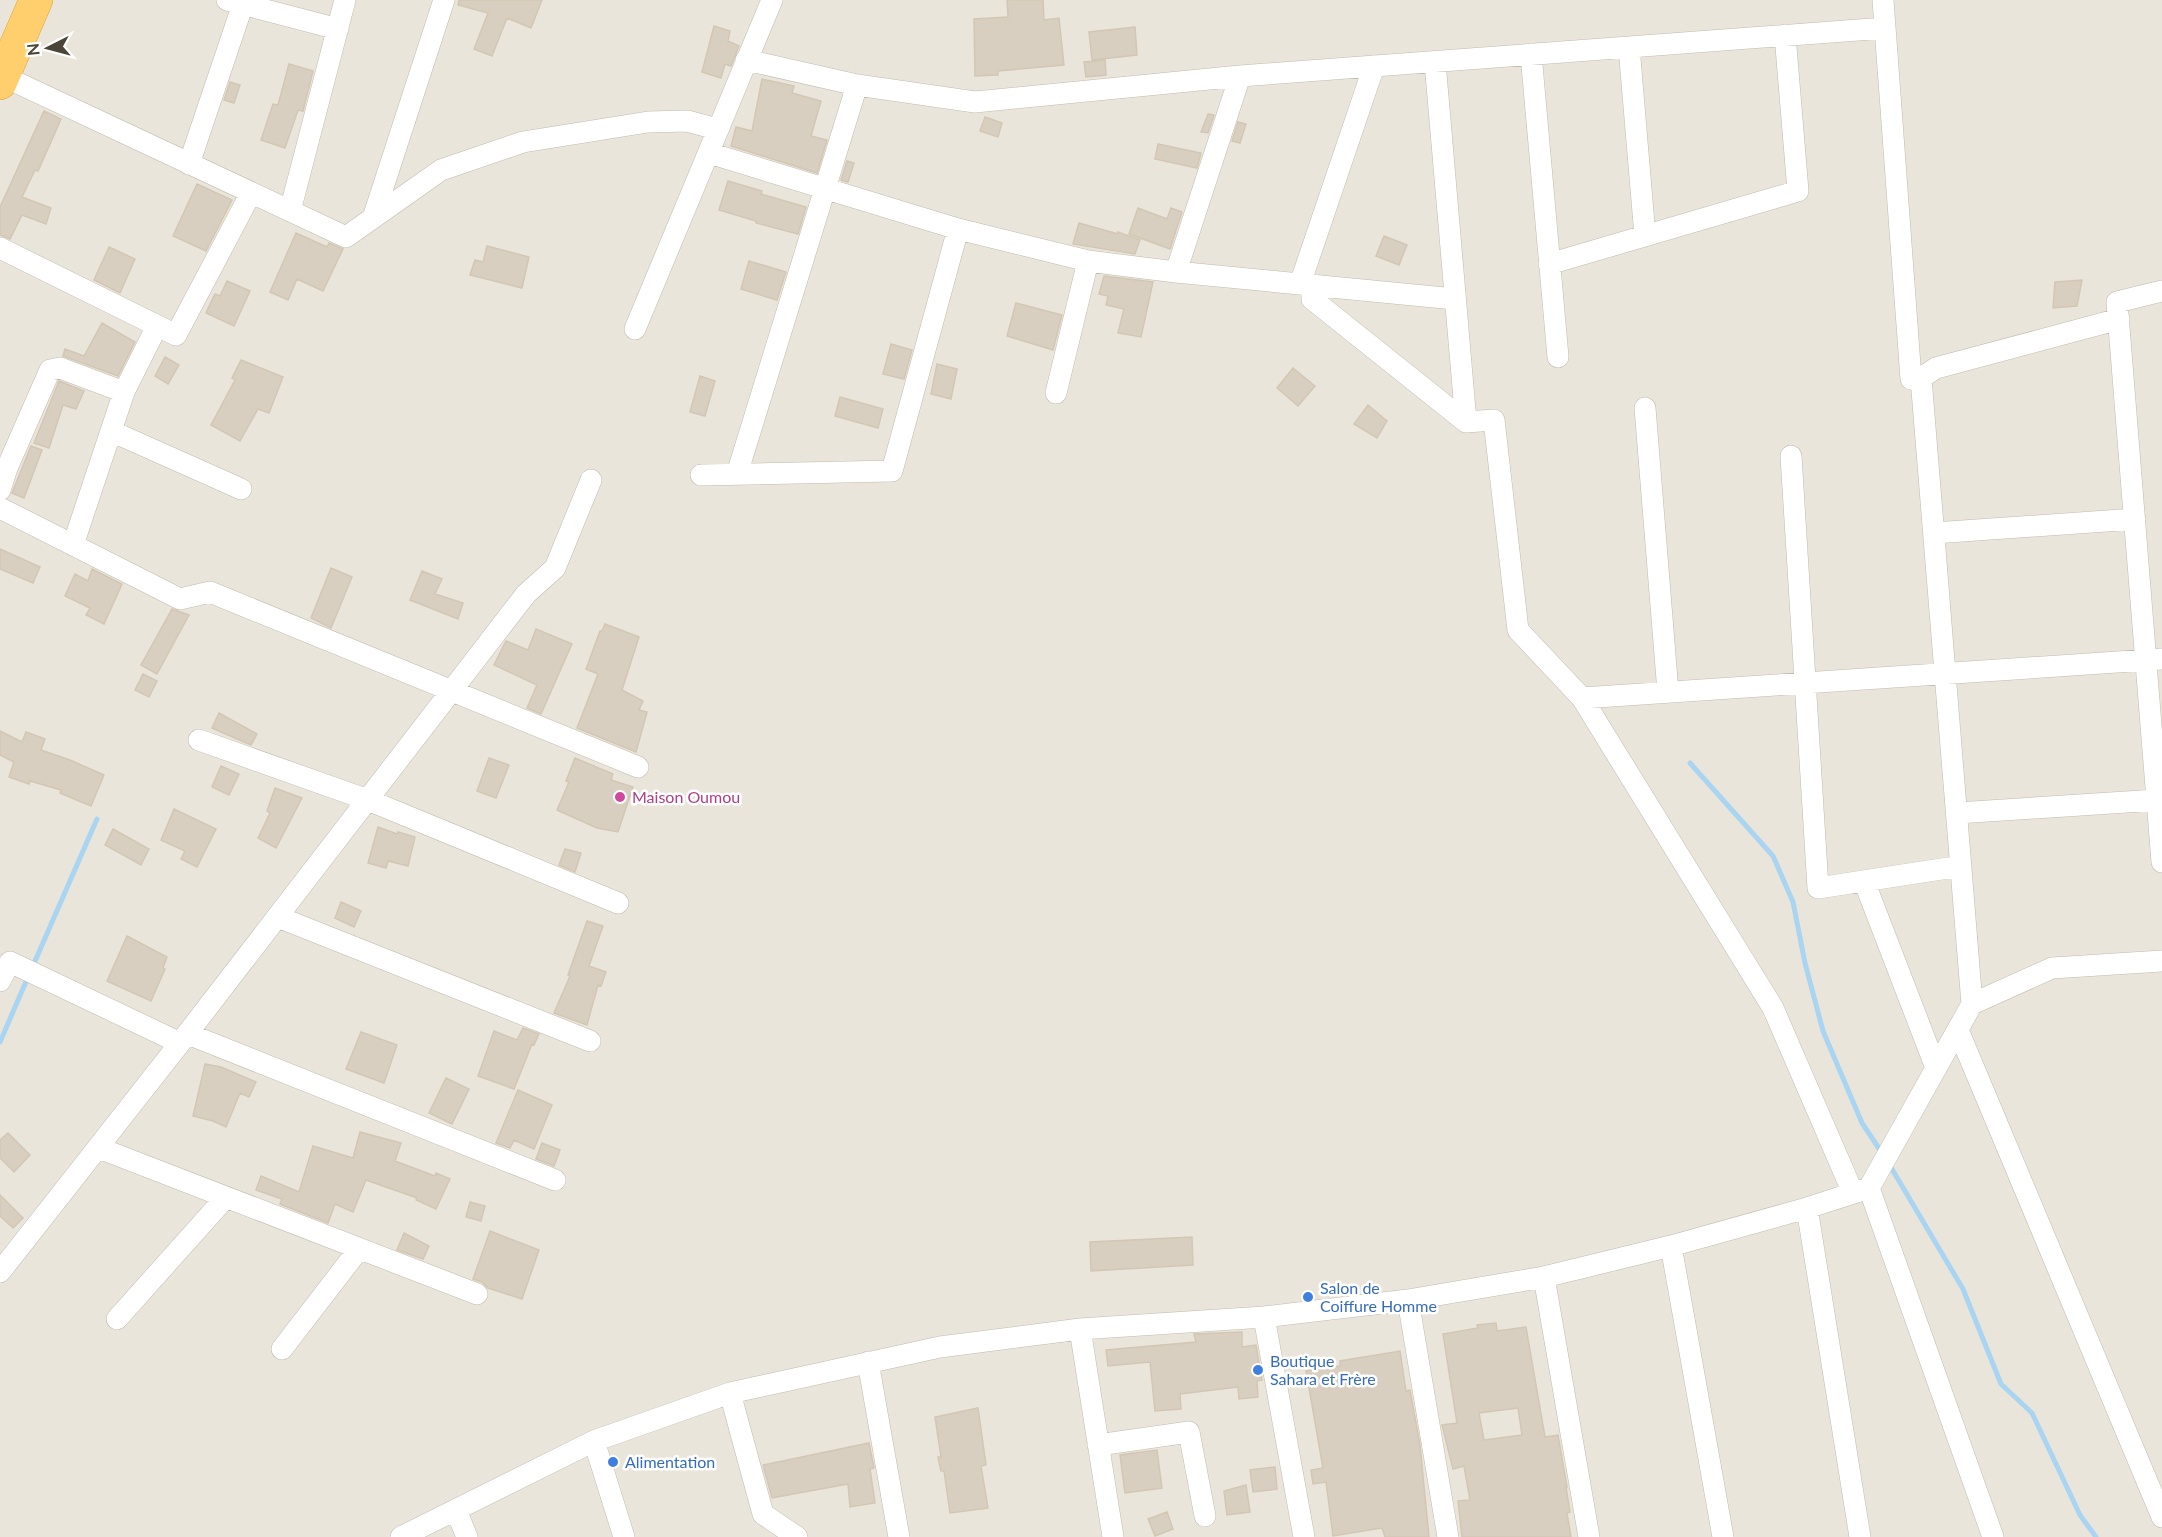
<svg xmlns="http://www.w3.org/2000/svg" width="2162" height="1537" font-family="Lato,sans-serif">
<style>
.residential{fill:#eae5da}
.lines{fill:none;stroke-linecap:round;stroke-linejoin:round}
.stream{stroke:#a9d4f2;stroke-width:5}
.building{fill:#d8cfc1;stroke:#d3c7b4;stroke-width:1.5;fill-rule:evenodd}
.street-casing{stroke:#c2bbae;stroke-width:22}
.highway-casing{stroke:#e0a43c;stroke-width:34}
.street{stroke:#fff;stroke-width:21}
.highway{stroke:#ffcf6e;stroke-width:33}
.hotel-dot{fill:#d1479c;stroke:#fff;stroke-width:2}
.shop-dot{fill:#3f7fe0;stroke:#fff;stroke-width:2}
.labels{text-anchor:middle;stroke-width:5;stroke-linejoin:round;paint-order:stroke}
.hotel-label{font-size:16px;fill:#b23c85;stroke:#fff;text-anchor:start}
.shop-label{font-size:16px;fill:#366cbe;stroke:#fff;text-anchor:start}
</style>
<rect width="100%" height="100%" fill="#f6f3ec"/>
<path class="residential" d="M0,0H2162V1537H0Z"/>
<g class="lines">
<path class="stream" d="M1690,763L1773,856L1793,902L1805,963L1823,1031L1862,1123L1882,1153
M32,968L97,819
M0,1042L28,977
M1889,1164L1963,1289L2001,1384L2032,1413L2080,1515L2096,1537"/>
</g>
<path class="building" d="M459,0H542L531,28L507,18L492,56L474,49L488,13L458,5Z
M1007,0H1043L1044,20L1059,18L1064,65L998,71V75L975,76L974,19L1008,17Z
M714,26L730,31L728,41L739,46L731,66L725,64L721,78L702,72Z
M1135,27L1137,55L1092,60L1089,32Z
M1105,60L1106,75L1086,77L1084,62Z
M289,64L313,71L303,111L298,110L285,148L261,140L273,104L278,105Z
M762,79L794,86L792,93L821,101L811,136L827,140L817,173L731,146L736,127L752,131Z
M230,82L240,85L234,103L224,100Z
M44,111L61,119L38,171L35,170L22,197L51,208L46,224L22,215L10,239L0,235V207Z
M1208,114L1214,115L1208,133L1201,132Z
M985,117L1002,123L998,137L980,131Z
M1238,122L1246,124L1240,143L1232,141Z
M1158,144L1201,153L1197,168L1155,159Z
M847,161L854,163L848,182L841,180Z
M728,181L762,191L761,194L806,207L798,234L756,223V221L719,210Z
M197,184L232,200L206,251L173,236Z
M1138,208L1167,219L1171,208L1182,212L1170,249L1129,234Z
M1079,223L1118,234V232L1140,240L1135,254L1073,244Z
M296,233L327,247L329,243L343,249L323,291L297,279L288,300L270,292Z
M1384,236L1407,245L1399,265L1376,256Z
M487,246L529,257L522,288L470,275L475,260L483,262Z
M109,247L135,259L120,293L94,280Z
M749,261L786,272L777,300L741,289Z
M1104,276L1153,282L1141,337L1118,333L1124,309L1106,305L1108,296L1099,294Z
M2082,280L2077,306L2053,308L2055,282Z
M227,281L250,291L234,326L206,313L215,294L220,296Z
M1016,303L1062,315L1053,350L1007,336Z
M102,323L135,342L118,376L63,356L65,349L84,356Z
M891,344L912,350L904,379L883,374Z
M165,357L179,365L168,384L155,376Z
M241,360L283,377L269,413L258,409L240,441L211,425L235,380L232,378Z
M937,364L957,369L951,399L931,394Z
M1293,368L1315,386L1298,406L1277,388Z
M700,376L715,381L705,416L690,412Z
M59,381L84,391L76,409L63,405L49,448L34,443Z
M840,397L883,409L878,428L835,416Z
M1368,405L1387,421L1377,438L1354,424Z
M31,446L42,450L24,498L12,493Z
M0,549L40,567L33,583L0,569Z
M331,568L352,577L331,628L311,618Z
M92,569L122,584L104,624L86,615L90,608L65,596L75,574L88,581Z
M422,571L442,579L435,594L463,603L458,619L410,600Z
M172,609L189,615L157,674L141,665Z
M605,624L639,637L622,690L643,701L639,710L647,712L636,752L577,728L598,674L586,669L600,631H602Z
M536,629L572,644L541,714L527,708L537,685L494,665L506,641L528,650Z
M143,674L157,681L149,697L135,690Z
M219,713L257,734L251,745L212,728Z
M0,731L22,742L26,732L45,739L41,750L70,760L104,775L91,806L60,793L61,790L30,781L29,784L9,777L14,762L0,755Z
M489,758L509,765L496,798L477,791Z
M575,758L613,774L611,780L633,787L618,832L597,828L557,810L569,782L566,781Z
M221,766L239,774L229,795L212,787Z
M275,788L302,798L276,848L258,838L270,813L267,811Z
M174,809L216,829L197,867L181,859L185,851L161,840Z
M378,827L397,834L398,832L415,837L408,866L388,861L386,868L368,863Z
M113,829L149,849L141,865L105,845Z
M565,849L581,853L575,872L559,865Z
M341,902L361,911L354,927L335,918Z
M587,921L603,926L589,966L606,972L601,986L598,985L587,1025L554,1013L570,976L568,975Z
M127,936L167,957L163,968L165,969L151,1001L107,981Z
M523,1028L539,1034L534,1045L532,1044L514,1089L478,1076L494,1031L517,1040Z
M361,1032L397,1045L384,1083L346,1069Z
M205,1064L221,1067L256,1082L249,1097L240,1093L226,1127L213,1121L193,1116Z
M446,1078L469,1089L452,1124L429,1113Z
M518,1090L552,1105L534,1149L514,1140L510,1148L496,1143Z
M360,1132L401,1143L395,1161L435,1176L436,1173L450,1179L436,1209L416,1200L417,1198L366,1180L353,1212L335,1204L328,1223L280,1204L282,1199L256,1190L261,1176L299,1192L313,1146L353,1158Z
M8,1133L30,1155L14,1172L0,1158V1140Z
M542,1143L560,1150L554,1166L536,1159Z
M0,1195L23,1218L13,1228L0,1216Z
M470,1202L485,1206L481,1221L466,1217Z
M490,1231L539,1250L522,1299L488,1288L482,1282L473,1279Z
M404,1233L429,1246L423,1259L397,1250Z
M1192,1237L1193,1265L1091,1271L1090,1242Z
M1496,1323L1497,1331L1526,1327L1545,1437L1558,1435L1567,1487H1566L1570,1512L1567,1513L1571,1537H1462L1458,1501L1470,1500L1464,1466L1453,1469L1442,1425L1457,1423L1443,1334L1478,1328L1477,1325ZM1518,1408L1522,1435L1484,1440L1479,1413Z
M1242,1332V1347L1256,1345L1262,1380L1257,1381L1258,1397L1239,1399L1238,1387L1180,1394L1181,1409L1155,1411L1150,1362L1108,1366L1106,1350L1196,1342L1194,1334Z
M1400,1351L1406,1391L1410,1390L1420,1445L1429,1537H1385L1382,1528L1333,1536L1326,1482L1313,1484L1311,1470L1323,1468L1306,1371L1340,1366V1361Z
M978,1408L986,1465L981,1466L988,1508L950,1513L944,1471H941L938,1457H941L935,1417Z
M869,1443L874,1468L870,1469L875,1503L850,1507L848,1484L772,1498L763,1465Z
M1157,1450L1162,1488L1125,1493L1120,1455Z
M1275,1467L1277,1489L1253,1492L1250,1470Z
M1246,1485L1250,1512L1227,1515L1224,1491Z
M1167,1512L1173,1529L1155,1536L1148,1519Z"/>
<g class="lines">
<g class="street-casing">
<path id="street" d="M227,0L338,29
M1883,0L1911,379L1921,378L1936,368L2119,319
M1629,47L1645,236
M1531,54L1558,357
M746,60L857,85L975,102L1240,76L1885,28
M1435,62L1466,422
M3,76L346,237L441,170L523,142L648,122L687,121L717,129
M709,153L958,229L1088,261L1176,272L1455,299
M189,164L243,4
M290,211L345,0
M373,218L444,0
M0,248L176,335L251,193
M1549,264L1798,191L1785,35
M1176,272L1240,76
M1300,284L1374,66
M1312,285V299L1466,422L1494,420L1518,630L1582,698L1773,1008L1853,1193
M2162,291L2117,302L2162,862
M635,329L772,0
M1921,378L1972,1004
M1056,393L1088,261
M1645,408L1668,692
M111,431L241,489
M1791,456L1818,888L1961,866
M737,474L857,85
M701,475L892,471L958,229
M0,490L7,468L50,370L60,368L124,392
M0,508L180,599L210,592L638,767
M1934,533L2135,519
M73,545L124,392L157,326
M1582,698L2162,659
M199,740L368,800L618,903
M1957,813L2157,800
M1864,881L1936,1068
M278,917L590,1041
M0,981L10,962L180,1043
M1958,1030L2162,1517
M188,1034L555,1180
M99,1148L477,1294
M1869,1188L1993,1537
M1807,1208L1860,1537
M1671,1246L1723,1537
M0,1272L180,1043L526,594L555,568L591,480
M1544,1277L1589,1537
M1408,1300L1448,1537
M1264,1317L1304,1537
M117,1319L226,1197
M1080,1329L1113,1537
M282,1349L359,1249
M868,1362L899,1537
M730,1393L763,1514L797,1537
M594,1441L624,1537
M1098,1445L1189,1432L1205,1516
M456,1510L467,1537
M401,1537L594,1441L730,1393L940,1347L1080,1329L1264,1317L1408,1300L1544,1277L1671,1246L1807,1208L1869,1188L1972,1004L2052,968L2162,961"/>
</g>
<g class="highway-casing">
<path id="highway" d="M0,83L36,0"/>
</g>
<use href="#street" class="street"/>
<use href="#highway" class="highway"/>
</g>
<circle class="hotel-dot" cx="620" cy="797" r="6"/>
<g class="shop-dot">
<circle cx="1308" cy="1297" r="6"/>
<circle cx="1258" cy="1370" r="6"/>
<circle cx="613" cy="1462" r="6"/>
</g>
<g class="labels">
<g class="hotel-label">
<text x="632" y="803">Maison Oumou</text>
</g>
<g class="shop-label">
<text x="1320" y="1294">Salon de<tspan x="1320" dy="18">Coiffure Homme</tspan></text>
<text x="1270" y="1367">Boutique<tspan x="1270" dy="18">Sahara et Frère</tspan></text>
<text x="625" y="1468">Alimentation</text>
</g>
</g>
<g transform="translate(48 48) rotate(264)" stroke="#ffffff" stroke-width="4.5" paint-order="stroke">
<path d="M0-4.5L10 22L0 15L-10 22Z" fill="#4b4439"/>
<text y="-9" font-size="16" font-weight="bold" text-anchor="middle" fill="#4b4439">N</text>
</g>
</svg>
